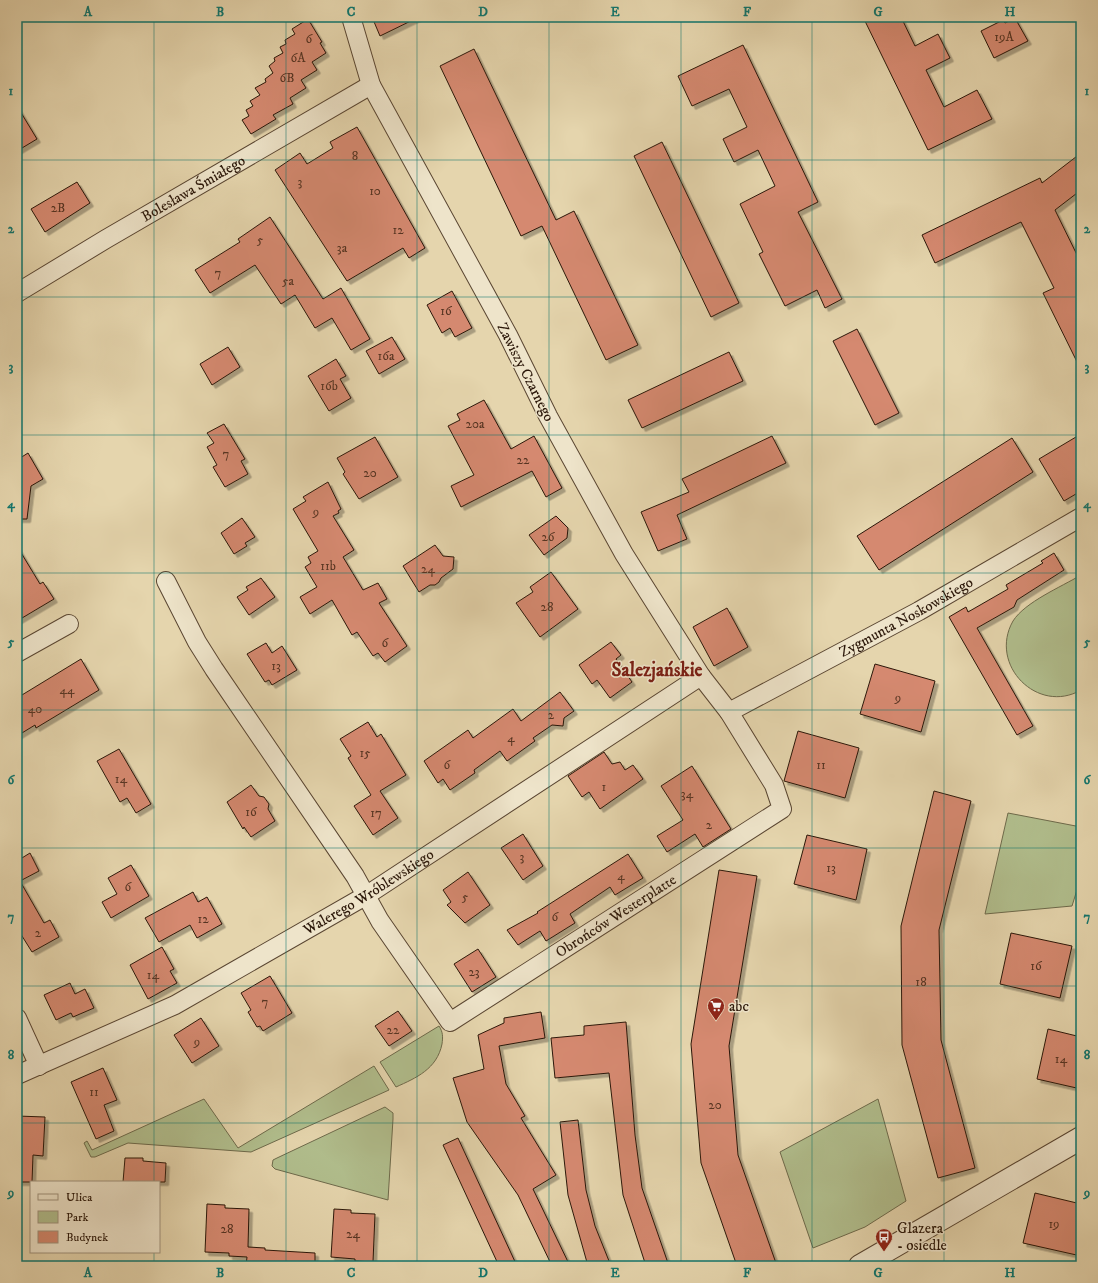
<svg xmlns="http://www.w3.org/2000/svg" width="1098" height="1283" font-family="'IM FELL DW Pica',serif">
<style>
.green{fill:#b1be8d;stroke:#6e6a4b}
.building{fill:#d5896f;stroke:#2b1709;filter:url(#shadow)}
.lines{fill:none;stroke-linecap:round;stroke-linejoin:round}
.minor-casing{stroke:#5a4632;stroke-width:20}
.tertiary-casing{stroke:#5a4632;stroke-width:24}
.minor{stroke:#eee4ca;stroke-width:18}
.tertiary{stroke:#eee4ca;stroke-width:22}
.grid{fill:none;stroke:#0f766e;stroke-width:1;stroke-opacity:0.55}
.labels{text-anchor:middle;stroke-width:3;stroke-linejoin:round;paint-order:stroke}
.number-label{font-size:13px;fill:#563422}
.street-label{font-size:15px;fill:#2b1709;stroke:#eee4ca}
.poi-label{font-size:15px;fill:#2b1709;stroke:#eee4ca;text-anchor:start}
.district-label{font-size:19px;font-weight:bold;fill:#7a1f14;stroke:#eee4ca}
.neatline{fill:none;stroke:#0f766e;stroke-width:1.5}
.grid-label{font-size:13px;text-anchor:middle;font-weight:bold;fill:#0f766e}
</style>
<defs>
<filter id="shadow"><feDropShadow dx="3.5" dy="3.5" stdDeviation="0" flood-color="#0004"/></filter>
</defs>
<rect width="100%" height="100%" fill="#e5d5ad"/>
<filter id="stains"><feTurbulence type="fractalNoise" baseFrequency=".005" numOctaves="4"/><feColorMatrix values="0 0 0 0 .2 0 0 0 0 .09 0 0 0 0 .02 0 0 0 .5 -.17"/></filter>
<radialGradient id="worn" r=".72"><stop offset=".6" stop-color="#630" stop-opacity="0"/><stop offset="1" stop-color="#630" stop-opacity=".3"/></radialGradient>
<path class="green" d="M1081,575V690C1038,715 988,665 1013,621C1025,602 1061,587 1081,575Z
M1008,813L1081,827V877L1072,906L985,914Z
M439,1026C443,1032 443,1037 442,1044C437,1069 416,1078 396,1087L380,1062Z
M374,1066L389,1090L251,1152L128,1143L95,1157H91L84,1143L87,1141L92,1150L204,1099L238,1148Z
M878,1099L906,1201L865,1227L813,1248L780,1152Z
M385,1107L393,1113V1119L388,1200L275,1169L272,1166L273,1160L277,1158Z"/>
<path class="building" d="M372,17H419L380,36Z
M863,17H901L915,46L938,34L950,58L926,70L944,107L977,90L992,119L928,150Z
M1015,18L1028,41L994,58L981,31L1003,20L1005,23Z
M308,19L322,42L320,43L326,53L312,62L317,70L301,80L306,88L290,98L293,104L273,115L276,119L251,134L242,120L249,116L246,110L253,106L250,101L260,95L255,88L266,82L265,79L273,73L269,66L275,61L274,58L283,53L280,47L286,44L285,40L295,34L292,29Z
M743,45L818,202L798,212L842,299L825,308L817,290L785,306L759,254L763,252L740,204L775,186L758,150L734,162L723,139L747,127L729,89L692,106L678,76Z
M474,49L556,220L574,211L638,345L606,360L542,226L521,236L440,66Z
M17,106L37,139L17,151Z
M357,127L425,248L409,258L403,248L347,281L275,170L300,153L307,164L333,148L330,142Z
M662,142L739,303L711,317L634,156Z
M1081,153V190L1055,210L1081,263V370L1043,293L1054,288L1021,222L935,263L922,235L1040,178L1042,183Z
M77,182L90,203L45,232L31,209Z
M270,217L323,299L341,288L370,339L351,350L332,318L315,328L295,295L281,304L255,265L210,293L195,270L240,242L238,239Z
M452,291L472,328L455,337L450,328L442,333L427,305Z
M857,329L899,413L875,425L833,341Z
M392,337L405,359L379,374L366,351Z
M228,347L240,367L212,385L200,364Z
M729,352L743,381L642,428L628,400Z
M336,359L346,376L340,379L351,398L329,411L308,376Z
M484,400L511,449L534,436L562,488L546,497L532,471L461,507L451,486L474,475L448,426L460,420L457,414Z
M224,424L245,459L241,461L248,474L225,487L213,467L217,465L207,447L214,443L207,433Z
M1081,434V491L1064,501L1039,459Z
M772,436L786,463L677,515L687,539L658,551L641,512L689,492L682,479Z
M375,437L398,477L359,499L343,474L345,472L337,458Z
M1012,438L1033,472L879,570L857,536Z
M28,453L43,479L31,486L27,519H17V460Z
M328,482L341,509L338,511L339,513L333,516L354,550L343,557L363,590L378,583L387,599L379,603L407,646L385,662L378,653L373,656L357,632L352,635L332,600L310,614L300,597L317,587L305,567L311,563L308,557L318,551L293,509L306,501L303,497Z
M556,516L568,528L567,538L544,555L529,535Z
M242,518L255,537L245,543L247,546L234,554L221,533Z
M435,545L443,556L454,557L453,569L441,578L439,582L435,585H430L419,592L403,566Z
M17,546L40,584L43,582L54,599L17,621Z
M1054,553L1064,570L1017,600L1014,607L977,628L1033,726L1017,735L949,617L966,607L968,612L1008,589L1006,585L1043,563L1041,561Z
M551,572L578,609L540,637L516,603L533,592L530,587Z
M261,578L275,597L249,615L237,597L248,590L246,587Z
M727,608L748,647L714,666L693,627Z
M611,642L621,655L616,659L632,682L610,698L597,680L592,684L579,665Z
M266,643L272,653L282,646L297,670L272,685L269,680L265,682L247,654Z
M81,659L99,690L36,728L35,725L17,736V698Z
M875,664L935,681L921,732L860,714Z
M560,692L574,711L564,718L563,726L552,725L533,738L535,741L507,761L500,751L474,770L475,773L450,790L443,779L438,783L424,761L468,730L473,738L513,709L521,721Z
M368,722L377,737L381,734L406,775L380,791L398,818L373,835L354,806L371,795L348,758L351,756L340,739Z
M798,731L859,748L845,798L784,781Z
M119,749L151,804L136,813L127,798L120,802L97,761Z
M604,752L612,764L620,762L625,770L633,765L643,779L600,809L589,792L582,797L568,776Z
M692,766L731,829L703,847L695,834L667,852L657,836L683,820L661,786Z
M251,785L259,796L264,797L269,804L268,809L275,821L251,837L244,827L243,829L227,802Z
M934,791L971,801L939,930L941,1040L975,1168L938,1178L902,1045L901,926Z
M523,834L543,866L523,880L501,848Z
M807,835L867,849L856,900L794,884Z
M30,853L39,871L20,881L44,923L50,920L59,937L32,952L17,928V861Z
M628,854L643,878L615,895L610,887L570,914L575,923L546,941L540,931L518,945L507,930L538,913L537,912Z
M131,865L149,896L111,918L102,902L117,894L108,878Z
M719,870L757,876L729,1046L738,1155L777,1266H737L701,1163L691,1044Z
M468,872L490,905L465,923L447,905L451,902L443,890Z
M193,892L198,902L207,897L222,924L197,938L190,925L159,942L145,918Z
M1011,933L1072,946L1060,998L1000,984Z
M162,947L174,969L170,971L177,983L148,999L130,965Z
M478,949L496,977L472,992L454,964Z
M270,976L292,1013L263,1031L260,1026L257,1027L248,1012L251,1010L241,993Z
M70,983L75,994L85,989L94,1008L73,1017L71,1013L56,1020L44,995Z
M398,1011L412,1031L389,1046L375,1026Z
M541,1012L545,1038L499,1046L506,1084L525,1116L521,1118L556,1175L533,1189L570,1266H552L518,1195L467,1122L453,1078L484,1069L478,1035L504,1023V1018Z
M201,1018L219,1046L192,1063L174,1035Z
M626,1022L635,1135L642,1188L669,1266H646L623,1195L609,1073L555,1078L551,1038L584,1035V1026Z
M1048,1029L1081,1037V1089L1037,1079Z
M103,1068L117,1100L104,1105L114,1131L96,1139L71,1082Z
M17,1116L45,1117L43,1156L33,1155L32,1182H17Z
M578,1120L586,1190L595,1226L611,1266H588L568,1195L560,1122Z
M458,1138L517,1266H499L443,1145Z
M125,1158H143V1161L166,1163L165,1182H123Z
M1035,1193L1081,1204V1256L1023,1243Z
M207,1204L225,1205V1208L249,1209L248,1247L265,1248V1250L315,1253V1266H246L247,1257L229,1256V1253L205,1252Z
M334,1209L351,1210V1213L375,1214L373,1262L355,1261V1259L331,1257Z"/>
<g class="lines">
<g class="minor-casing">
<g id="minor">
<path id="s1" d="M17,293L106,239L371,85"/>
<path id="s2" d="M166,581L197,642L214,669L355,876L380,921L450,1022L782,809L774,785L729,712L701,676L624,554L548,416L508,335L371,85L351,17"/>
<path d="M17,653L69,624"/>
<path id="s3" d="M729,712L919,611L1081,517"/>
<path d="M17,1018L39,1066"/>
<path id="s4" d="M17,1075L175,1005L367,895L701,676"/>
</g>
</g>
<g class="tertiary-casing">
<path id="tertiary" d="M860,1266L1081,1138"/>
</g>
<use href="#minor" class="minor"/>
<use href="#tertiary" class="tertiary"/>
</g>
<path class="grid" d="M154,17V1182M286,17V1266M417,17V1266M549,17V1266M681,17V1266M812,17V1266M944,17V1266M17,160H1081M17,297H1081M17,435H1081M17,573H1081M17,710H1081M17,848H1081M17,986H1081M17,1123H1081M154,1252V1266"/>
<defs>
<g id="supermarket-pin" transform="scale(0.9)"><path d="M0 17L-7.5 6A9.5 9.5 0 1 1 7.5 6Z" fill="#8f2418" stroke="#eee4ca"/><path d="M-6-5.5h2.5l.6 2H6L4.5 2H-2.5L-4.4-4H-6ZM-1.5 3.2a1.3 1.3 0 1 0 .1 0ZM3 3.2a1.3 1.3 0 1 0 .1 0Z" fill="#fff"/></g>
<g id="bus-pin" transform="scale(0.9)"><path d="M0 17L-7.5 6A9.5 9.5 0 1 1 7.5 6Z" fill="#8f2418" stroke="#eee4ca"/><path d="M-5-6H5V4H4V6H2V4H-2V6H-4V4H-5ZM-3.5-4V0h7V-4ZM-3.5 1.2v1.5H-2V1.2ZM2 1.2v1.5H3.5V1.2Z" fill="#fff"/></g>
</defs>
<g fill-rule="evenodd">
<use href="#supermarket-pin" x="716" y="1006"/>
<use href="#bus-pin" x="884" y="1237"/>
</g>
<g class="labels">
<g class="number-label">
<text x="1004" y="41">19A</text>
<text x="309" y="43">6</text>
<text x="298" y="62">6A</text>
<text x="287" y="82">6B</text>
<text x="355" y="160">8</text>
<text x="300" y="186">3</text>
<text x="375" y="195">10</text>
<text x="58" y="212">2B</text>
<text x="398" y="234">12</text>
<text x="260" y="244">5</text>
<text x="342" y="252">3a</text>
<text x="218" y="277">7</text>
<text x="288" y="285">5a</text>
<text x="446" y="315">16</text>
<text x="386" y="360">16a</text>
<text x="329" y="390">16b</text>
<text x="475" y="428">20a</text>
<text x="226" y="458">7</text>
<text x="523" y="464">22</text>
<text x="370" y="477">20</text>
<text x="316" y="516">9</text>
<text x="548" y="541">26</text>
<text x="328" y="570">11b</text>
<text x="428" y="573">24</text>
<text x="547" y="611">28</text>
<text x="385" y="647">6</text>
<text x="276" y="670">13</text>
<text x="67" y="694">44</text>
<text x="898" y="702">9</text>
<text x="35" y="713">40</text>
<text x="551" y="719">2</text>
<text x="511" y="742">4</text>
<text x="365" y="757">15</text>
<text x="447" y="769">6</text>
<text x="821" y="769">11</text>
<text x="121" y="783">14</text>
<text x="604" y="791">1</text>
<text x="687" y="798">34</text>
<text x="251" y="816">16</text>
<text x="376" y="817">17</text>
<text x="709" y="829">2</text>
<text x="522" y="861">3</text>
<text x="831" y="872">13</text>
<text x="621" y="880">4</text>
<text x="128" y="891">6</text>
<text x="465" y="901">5</text>
<text x="555" y="921">6</text>
<text x="203" y="923">12</text>
<text x="38" y="937">2</text>
<text x="1036" y="970">16</text>
<text x="474" y="976">23</text>
<text x="153" y="979">14</text>
<text x="921" y="986">18</text>
<text x="265" y="1006">7</text>
<text x="393" y="1034">22</text>
<text x="197" y="1046">9</text>
<text x="1061" y="1063">14</text>
<text x="94" y="1096">11</text>
<text x="715" y="1109">20</text>
<text x="1054" y="1228">19</text>
<text x="227" y="1233">28</text>
<text x="353" y="1238">24</text>
</g>
<g class="street-label">
<text dy="5" stroke="none"><textPath href="#s1" startOffset="205">Bolesława Śmiałego</textPath></text>
<text transform="translate(526 372) rotate(63)" y="5">Zawiszy Czarnego</text>
<text dy="5" stroke="none"><textPath href="#s3" startOffset="201">Zygmunta Noskowskiego</textPath></text>
<text dy="5" stroke="none"><textPath href="#s4" startOffset="397">Walerego Wróblewskiego</textPath></text>
<text dy="5" stroke="none"><textPath href="#s2" startOffset="722">Obrońców Westerplatte</textPath></text>
</g>
<g class="poi-label">
<text x="729" y="1011">abc</text>
<text x="897" y="1233">Glazera<tspan x="897" dy="17">- osiedle</tspan></text>
</g>
<g class="district-label">
<text x="657" y="676">Salezjańskie</text>
</g>
</g>
<rect width="1098" height="1283" fill="none" stroke="#e5d5ad" stroke-width="44"/>
<rect x="30" y="1181" width="130" height="72" fill="#eee4ca" stroke="#a0927d"/>
<rect x="38" y="1194" width="20" height="6" fill="#eee4ca" stroke="#a0927d"/>
<text x="66" y="1201" font-size="12" fill="#2b1709">Ulica</text>
<rect x="38" y="1211" width="20" height="12" fill="#b1be8d" stroke="#a0927d"/>
<text x="66" y="1221" font-size="12" fill="#2b1709">Park</text>
<rect x="38" y="1231" width="20" height="12" fill="#d5896f" stroke="#a0927d"/>
<text x="66" y="1241" font-size="12" fill="#2b1709">Budynek</text>
<rect x="22" y="22" width="1054" height="1239" class="neatline"/>
<g class="grid-label">
<text x="88" y="16">A</text>
<text x="220" y="16">B</text>
<text x="351" y="16">C</text>
<text x="483" y="16">D</text>
<text x="615" y="16">E</text>
<text x="747" y="16">F</text>
<text x="878" y="16">G</text>
<text x="1010" y="16">H</text>
<text x="11" y="95">1</text>
<text x="1087" y="95">1</text>
<text x="11" y="233">2</text>
<text x="1087" y="233">2</text>
<text x="11" y="371">3</text>
<text x="1087" y="371">3</text>
<text x="11" y="508">4</text>
<text x="1087" y="508">4</text>
<text x="11" y="646">5</text>
<text x="1087" y="646">5</text>
<text x="11" y="784">6</text>
<text x="1087" y="784">6</text>
<text x="11" y="921">7</text>
<text x="1087" y="921">7</text>
<text x="11" y="1059">8</text>
<text x="1087" y="1059">8</text>
<text x="11" y="1197">9</text>
<text x="1087" y="1197">9</text>
<text x="88" y="1277">A</text>
<text x="220" y="1277">B</text>
<text x="351" y="1277">C</text>
<text x="483" y="1277">D</text>
<text x="615" y="1277">E</text>
<text x="747" y="1277">F</text>
<text x="878" y="1277">G</text>
<text x="1010" y="1277">H</text>
</g>
<rect width="100%" height="100%" filter="url(#stains)"/>
<rect width="100%" height="100%" fill="url(#worn)"/>
</svg>
